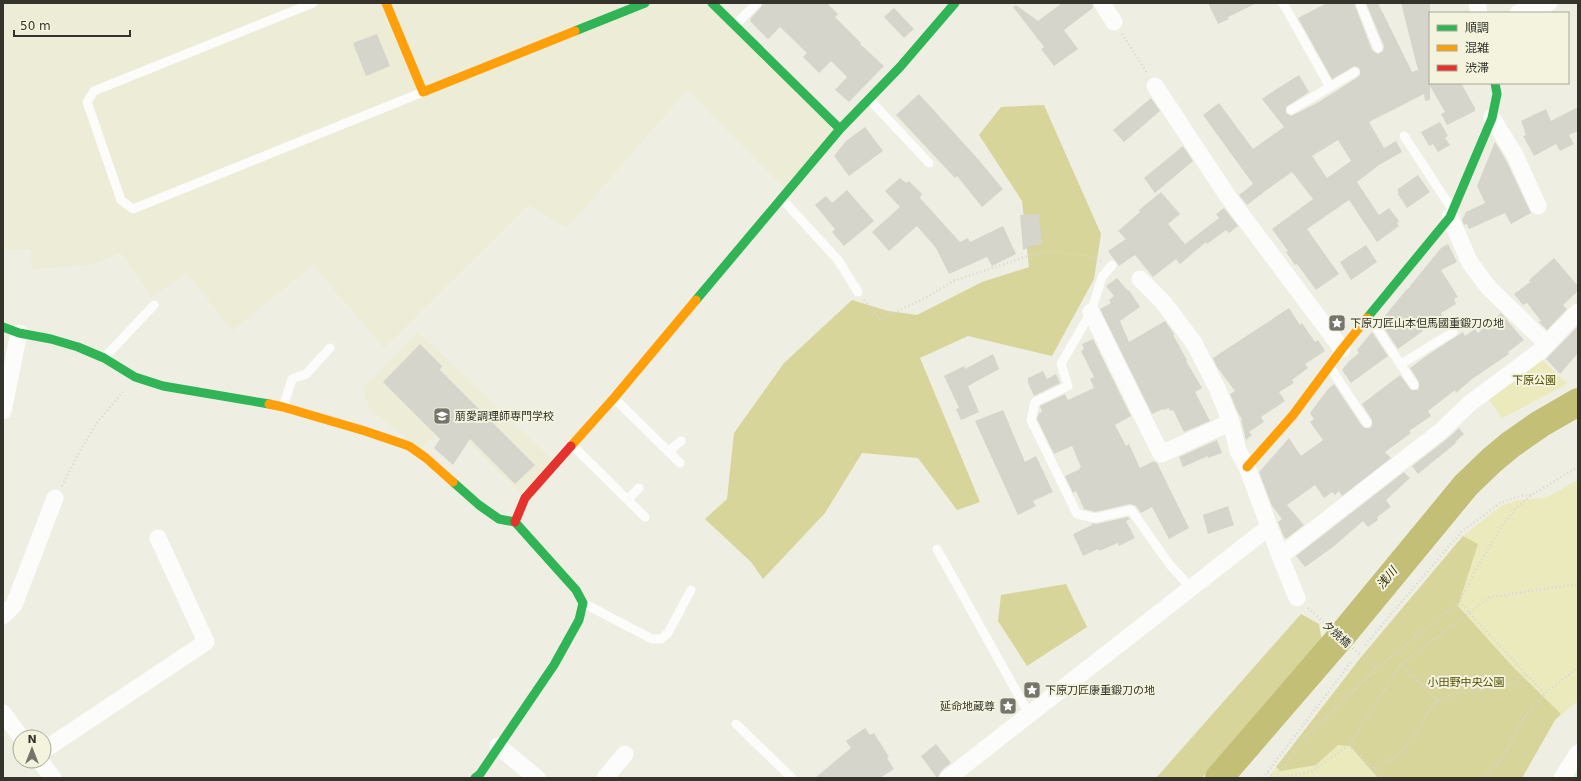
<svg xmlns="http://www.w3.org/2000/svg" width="1581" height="781" font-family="'DejaVu Sans','Noto Sans JP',sans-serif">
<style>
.built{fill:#ececd7}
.green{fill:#ebeabc}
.forest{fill:#d7d59a}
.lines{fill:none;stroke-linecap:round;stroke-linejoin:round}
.river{stroke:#c3bf77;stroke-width:28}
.building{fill:#d5d5cc;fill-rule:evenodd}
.path{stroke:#d7d7d4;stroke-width:2.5;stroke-dasharray:1 3;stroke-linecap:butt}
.lane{stroke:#fcfcfb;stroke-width:9}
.street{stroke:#fcfcfb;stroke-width:17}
.fast{stroke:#30b455;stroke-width:9}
.slow{stroke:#ff9f0a;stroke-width:9}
.jam{stroke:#e5322d;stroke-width:9}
.labels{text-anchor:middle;stroke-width:4;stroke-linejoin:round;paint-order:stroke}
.poi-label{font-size:11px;fill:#34342c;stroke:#f3f3de;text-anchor:start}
.park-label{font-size:11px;fill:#534f00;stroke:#f3f3de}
.street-label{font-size:11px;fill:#34342c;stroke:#f3f3de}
.water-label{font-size:12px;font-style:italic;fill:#322f04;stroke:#f3f3de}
</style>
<rect width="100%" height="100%" fill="#eeeee3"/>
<path class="built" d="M3,3H712L840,129L788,192L687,90L567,228L528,205L384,348L313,265L232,331L187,273L151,297L121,253L90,265L32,269L31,249H3Z
M418,332L556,463L525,498L448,421L418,452L404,436L370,410L363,388Z"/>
<path class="green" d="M1536,354L1567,384L1502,418L1484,393Z
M1578,480V701L1555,720L1522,778H1268L1362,656L1463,536L1501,506L1517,500L1545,498Z"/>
<path class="forest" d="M1044,105L1101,234L1094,279L1052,356L968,336L920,358L980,502L957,510L918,458L862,453L825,513L763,579L751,562L705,519L727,499L734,433L784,363L852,300L888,311L917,315L982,282L1029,267L1022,201L979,135L1001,107Z
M1463,536L1478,544L1458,606L1513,667L1561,714L1555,720L1522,778H1378L1350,746L1338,745L1316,765L1281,771L1276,767L1362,656Z
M1066,584L1087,627L1027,666L998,621L1001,595Z
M1301,614L1319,624L1322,641L1202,778H1156Z"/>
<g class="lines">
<path class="river" d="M1219,778L1344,633L1466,485L1492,460L1510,445L1540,424L1578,402"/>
</g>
<path class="building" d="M763,3H827L838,14L835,17L861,43L860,44L884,66L849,102L835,90L847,77L831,61L819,73L803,57L807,53L780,27L768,39L750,21L751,20L750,19L761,7Z
M1062,3H1092L1093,8L1064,30L1078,49L1054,66L1041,49L1044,47L1013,7L1016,5L1038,21Z
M1208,3H1257L1228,17L1229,19L1218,24Z
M1327,3H1354L1372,50L1378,54L1383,51L1384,46L1366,3H1378L1412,72L1418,70L1401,3H1430V83H1461L1475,108V111L1447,125L1441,114L1445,112L1430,86V100L1425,101L1424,94L1369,122L1384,148L1396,141L1402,152L1379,165L1357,182L1379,215L1389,208L1399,221L1397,223L1399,226L1377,242L1349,200L1307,229L1339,274L1316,290L1297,264L1295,265L1286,252L1288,251L1272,229L1313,199L1292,172L1268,189L1247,205L1239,195L1253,184L1203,115L1219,103L1253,149L1284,127L1262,99L1275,90L1299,75L1309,92L1286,107V113L1291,116L1317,103L1358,77L1360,75V69L1355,66L1332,79L1298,18ZM1338,140L1351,161L1327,178L1312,156Z
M894,8L914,29L904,38L884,17Z
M377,34L390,66L366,76L353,43Z
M919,94L977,158L1003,189L982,207L957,176L955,178L896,115Z
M1151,98L1160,111L1124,142L1113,130Z
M1578,107V131L1569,135L1574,144L1560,151L1556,144L1534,156L1523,136L1526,135L1521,121L1546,109L1551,121Z
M1440,122L1448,136L1445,138L1450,145L1438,152L1433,144L1429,146L1421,132Z
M865,127L883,151L849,176L834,156L846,141Z
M1495,142L1506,160L1531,213L1511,224L1505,213L1469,229L1467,224L1464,225L1462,220L1466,212L1485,203L1477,186Z
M1183,146L1193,161L1155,193L1144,178Z
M1418,175L1430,192L1407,208L1398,194V189Z
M900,178L906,183L909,181L922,194L920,198L960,242L968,238L970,242L1003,226L1016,254L992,266L987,257L949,274L936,248L917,226L889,251L872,232L900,207L885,191Z
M847,190L874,221L844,246L832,232L835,229L815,205L826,196L832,203Z
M1161,192L1180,214L1168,224L1185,244L1219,218L1216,214L1224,208L1238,226L1229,233L1226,230L1207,244L1206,242L1180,264L1176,259L1153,277L1135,255L1119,266L1108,251L1126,239L1118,231L1140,212L1139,210Z
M1039,214L1042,245H1034L1023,250L1020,215Z
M1448,244L1457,262L1441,270L1458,297L1454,299L1456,304L1441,313L1443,317L1422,330L1423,331L1398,349L1380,322L1406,290L1410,287V286L1441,248Z
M1366,245L1377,262L1351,280L1340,262Z
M1554,258L1578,286V291L1563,305L1567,309L1547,330L1539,322L1541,321L1527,303L1523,305L1514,294L1530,282L1529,280Z
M1117,278L1128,291L1129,290L1140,307L1120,321L1129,342L1165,321L1174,334L1173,335L1187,360L1186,361L1202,388L1195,392L1210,421L1184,432L1173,410L1170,411L1169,408L1164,410L1163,409L1152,414L1100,309L1111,303L1109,300L1114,296L1106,286Z
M1289,308L1300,325L1302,323L1315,342L1318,340L1325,351L1305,364L1308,368L1292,380L1294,383L1279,392L1285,401L1261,417L1264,422L1249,432L1252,435L1246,440L1241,420L1242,419L1238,413L1230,394L1235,391L1217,367L1213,358Z
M1501,313L1524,340L1508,352L1509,354L1472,379L1456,393L1455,390L1428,411L1431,416L1409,431L1411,433L1385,452L1391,458L1342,496L1339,491L1335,495L1332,492L1324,498L1315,485L1287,505L1304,525L1286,539L1283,535L1278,522L1282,519L1272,506L1259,472L1289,438L1301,456L1323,440L1310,422L1314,419L1310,413L1328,389L1334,384L1362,426L1365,428H1370L1372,425V420L1362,404L1400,375L1411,390H1418L1419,387V382L1410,368L1429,354L1463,332L1465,336L1475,329L1478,333Z
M1578,326V353L1560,374L1546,359Z
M1372,332L1388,356L1351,383L1342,370L1349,361L1359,353L1357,350Z
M1093,339L1131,416L1115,425L1126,446L1129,444L1140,468L1154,461L1157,463L1189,528L1169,539L1152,507L1141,513L1136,506L1130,504L1095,512L1084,509L1076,491L1073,493L1065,476L1080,469L1079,468L1081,467L1072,446L1054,454L1037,419L1039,413L1042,412L1040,406L1065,394L1068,400L1094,388L1090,379L1094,377L1081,351L1084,349L1082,344Z
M420,344L442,366L440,370L535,465L515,484L470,439L453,465L434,448L440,439L383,382Z
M993,354L999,369L968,386L979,412L961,420L956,409L959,408L944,376L964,366L965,369Z
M1043,371L1047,379L1056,374L1060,383L1034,396L1028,383V378Z
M1003,410L1025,462L1036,456L1053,492L1033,501L1036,506L1018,515L975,421Z
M1459,428L1464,434L1455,442L1456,443L1418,474L1412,466L1447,439Z
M1217,440L1222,453L1208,458V456L1183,467L1179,457Z
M1404,472L1410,478L1386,500L1391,507L1377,517L1378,520L1368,527L1363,521L1333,547L1305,567L1296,556Z
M1228,506L1234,525L1208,534L1203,515Z
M1128,517L1130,519L1126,521L1135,538L1119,546L1118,543L1099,551L1098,549L1083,556L1073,534L1092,525L1091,523L1096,524Z
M865,728L870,735L874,733L889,757L887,758L894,769L880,778H815L851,748L846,741Z
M936,744L951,763L942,770L937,778L921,756Z"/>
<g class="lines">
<path class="path" d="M1122,34L1147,73
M864,300L880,319L923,299L953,281L1028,256L1052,251L1086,256L1101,261
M62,486L80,451L98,421L123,392
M1460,601L1469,613L1545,694
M1308,608L1376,669
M1365,645L1461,532L1500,503L1520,496L1532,495
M1438,701L1458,693L1506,687L1527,675
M1349,745L1383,778
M1374,768C1382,763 1394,759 1401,752C1416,737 1423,716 1438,701L1426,688L1400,665
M1268,772L1275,778
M1263,778L1351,662
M1275,778L1301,742L1376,669L1460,601L1475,571L1503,524L1516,508L1532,495L1578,467
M1276,778L1312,771L1349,745L1400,665L1490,597L1578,584
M1482,778L1502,759L1523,719L1545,694L1578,667"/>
<path class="lane" d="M313,3L94,91L87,102L121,200L133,209L423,92
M1283,3L1330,87
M1360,3L1378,48
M735,25L757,3
M869,99L929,163
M1291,110L1355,72
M1404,136L1452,209
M782,199L838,260L858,292
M1112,265L1102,277L1091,312L1061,364L1068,386L1035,402L1031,420L1077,514L1095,518L1131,510L1170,565L1191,588
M1369,316L1414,385
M104,358L154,305
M1401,364L1453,332
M1330,367L1367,423
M614,398L680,463
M283,407L292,379L306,374L330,348
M572,445L645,517
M668,452L681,441
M628,499L639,488
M937,549L1029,714
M583,603L652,639H661L668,633L691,590
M736,724L792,778"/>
<path class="street" d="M1102,3L1114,22
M1477,3L1479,13
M1518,13L1549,3
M1155,86L1229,198L1342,349
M1492,118L1515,155L1538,206
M1450,217L1470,263L1489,288L1546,343
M1140,279L1163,302L1194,343L1217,388L1231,422L1238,451L1247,467L1280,556L1297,598
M1091,312L1161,454L1231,422
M3,411L19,333
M1280,556L1441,431L1469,404L1539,352L1578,312
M3,616L14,605L55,498
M3,713L21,737
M498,746L537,778
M44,750L206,642L158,538
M40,761L53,778
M605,778L625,754
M948,778L1269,527
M1562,778L1578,753"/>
<path class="fast" d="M712,3L840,129
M575,31L645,3
M696,300L840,129L900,67L955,3
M1367,318L1450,217L1492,118L1497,94L1495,83
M3,327L19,333L51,339L78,347L104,358L135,377L163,386L269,404
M453,482L479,505L499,519L515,522L576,590L583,603L579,620L554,665L480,774L475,778"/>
<path class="slow" d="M386,3L423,92L575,31
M269,404L283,407L365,431L409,446L426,458L453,482
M571,446L614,398L696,300
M1247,467L1293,415L1342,349L1367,318"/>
<path class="jam" d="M515,522L525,498L571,446"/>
</g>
<defs>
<g id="sight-square" transform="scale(0.9)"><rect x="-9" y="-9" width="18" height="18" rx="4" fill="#75756c" stroke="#f3f3de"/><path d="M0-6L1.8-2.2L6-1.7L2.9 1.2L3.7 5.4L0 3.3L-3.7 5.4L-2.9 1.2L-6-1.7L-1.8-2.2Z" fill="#fff"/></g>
<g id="school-square" transform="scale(0.9)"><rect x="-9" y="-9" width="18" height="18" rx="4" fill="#75756c" stroke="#f3f3de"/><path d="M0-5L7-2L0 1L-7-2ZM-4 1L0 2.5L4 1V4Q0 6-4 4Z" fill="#fff"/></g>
</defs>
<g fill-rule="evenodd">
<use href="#sight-square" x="1337" y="323"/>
<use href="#school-square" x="442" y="416"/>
<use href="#sight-square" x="1032" y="690"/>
<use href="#sight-square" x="1008" y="706"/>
</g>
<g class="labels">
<g class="poi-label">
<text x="1350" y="327">下原刀匠山本但馬國重鍛刀の地</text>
<text x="455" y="420">萠愛調理師専門学校</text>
<text x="1045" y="694">下原刀匠康重鍛刀の地</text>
<text x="995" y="710" text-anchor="end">延命地蔵尊</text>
</g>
<g class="park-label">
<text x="1534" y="384">下原公園</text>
<text x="1466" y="686">小田野中央公園</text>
</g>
<g class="street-label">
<text transform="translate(1337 634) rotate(42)" y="4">夕焼橋</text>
</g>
<g class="water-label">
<text transform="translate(1387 578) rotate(-50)" y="4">浅川</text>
</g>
</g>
<rect width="1581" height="781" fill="none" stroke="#34342c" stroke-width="8"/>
<rect x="1429" y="12" width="140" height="72" fill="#f3f3de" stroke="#a7a797"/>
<rect x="1437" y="25" width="20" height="6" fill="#30b455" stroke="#a7a797"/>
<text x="1465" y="32" font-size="12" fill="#34342c">順調</text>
<rect x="1437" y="45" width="20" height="6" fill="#ff9f0a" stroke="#a7a797"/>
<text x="1465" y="52" font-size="12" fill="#34342c">混雑</text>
<rect x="1437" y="65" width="20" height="6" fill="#e5322d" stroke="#a7a797"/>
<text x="1465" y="72" font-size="12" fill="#34342c">渋滞</text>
<g transform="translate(32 749)"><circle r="19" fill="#f3f3de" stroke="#a7a797"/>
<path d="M0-3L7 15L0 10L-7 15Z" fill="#75756c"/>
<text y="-6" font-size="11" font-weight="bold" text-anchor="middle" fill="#34342c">N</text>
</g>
<path d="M14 30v6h116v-6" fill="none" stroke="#34342c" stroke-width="2"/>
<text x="20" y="30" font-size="12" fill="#34342c" stroke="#f3f3de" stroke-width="3" paint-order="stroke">50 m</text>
</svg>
